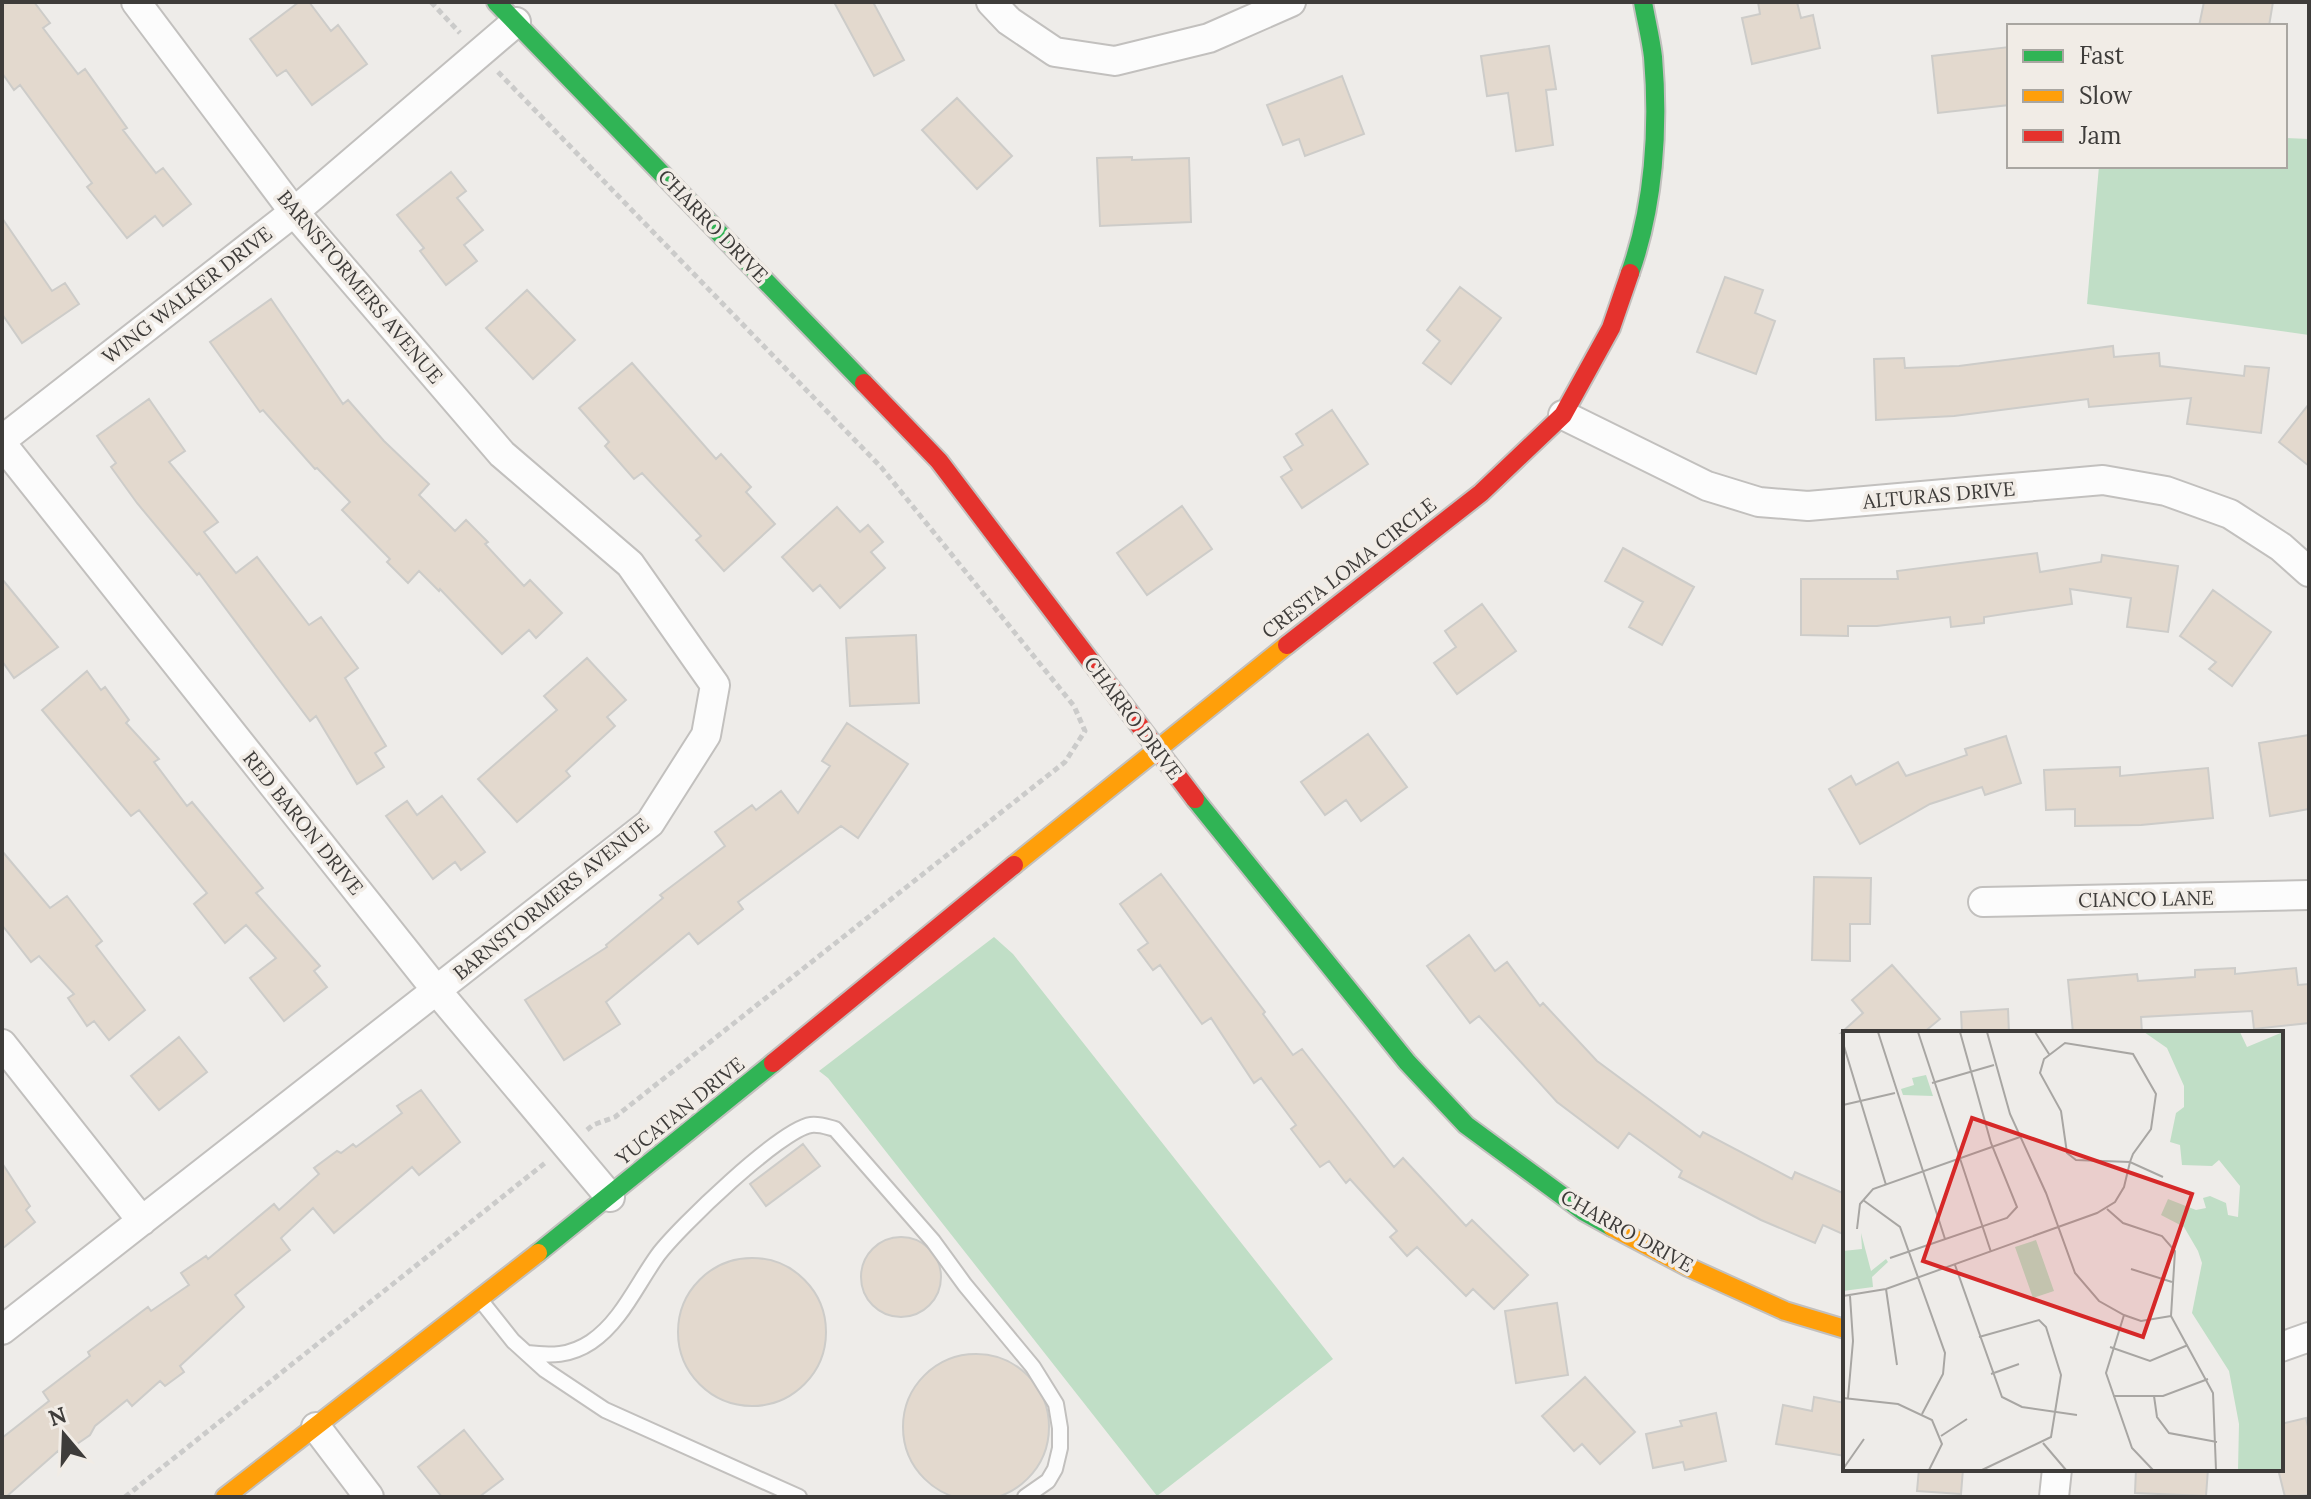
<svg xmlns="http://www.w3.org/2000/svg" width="2311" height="1499" font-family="Lora,serif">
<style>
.green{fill:#c0dec6}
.building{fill:#e3d9ce;stroke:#cdccc9;stroke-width:2}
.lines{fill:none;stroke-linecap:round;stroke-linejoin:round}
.lane-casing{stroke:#c2c0be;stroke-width:18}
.street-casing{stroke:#c2c0be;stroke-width:32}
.fast-casing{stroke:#c2c0be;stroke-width:22}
.slow-casing{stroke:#c2c0be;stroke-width:22}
.jam-casing{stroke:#c2c0be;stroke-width:22}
.path{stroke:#cbcbca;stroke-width:5;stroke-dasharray:6 4;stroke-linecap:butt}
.lane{stroke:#fcfcfc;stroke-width:14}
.street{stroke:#fcfcfc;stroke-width:28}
.fast{stroke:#30b455;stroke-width:18}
.slow{stroke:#ff9f0a;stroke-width:18}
.jam{stroke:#e5322d;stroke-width:18}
.labels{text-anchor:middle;stroke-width:7;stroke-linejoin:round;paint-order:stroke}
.street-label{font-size:20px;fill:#3e3c3a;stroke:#f1ece6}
.inset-road{fill:none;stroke:#a8a6a3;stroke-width:2}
.view{fill:#d62828;fill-opacity:0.15;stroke:#d62828;stroke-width:4}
.inset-edge{fill:none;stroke:#3e3c3a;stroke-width:4}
</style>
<rect width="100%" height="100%" fill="#eeece9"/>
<path class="green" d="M2285,138L2309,139V335L2087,304L2099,166H2285Z
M994,937L1013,954L1333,1359L1157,1496L828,1078L819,1071Z"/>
<path class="building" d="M2,2H34L50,23L43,28L78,74L85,69L127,128L123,130L156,173L163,168L191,204L163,226L155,216L127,238L87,187L92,183L20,85L14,90L2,73Z
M299,2H309L331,31L338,25L367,64L312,105L286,70L277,76L250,39Z
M834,2H873L904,60L874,76Z
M1758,2H1797L1801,18L1813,15L1820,48L1752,64L1742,18L1760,14Z
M2204,2H2273L2269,26H2199Z
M1549,46L1556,89L1546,90L1553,145L1516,151L1508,93L1487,96L1481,56Z
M2009,47V105L1938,113L1932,56Z
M1342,76L1364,134L1305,156L1299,139L1283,145L1267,105Z
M957,98L1012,156L977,189L922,130Z
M1132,157V160L1189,158L1191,222L1100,226L1097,158Z
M451,172L466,191L457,198L483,230L464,245L477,261L446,285L420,251L424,248L397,215Z
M2,218L52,291L65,283L79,304L22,343L2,314Z
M1725,277L1763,290L1755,313L1775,321L1756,374L1697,352Z
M1460,287L1501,318L1451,384L1423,363L1440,341L1427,330Z
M527,290L575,340L533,379L486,328Z
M271,299L343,404L348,400L384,441L429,484L419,495L455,531L466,520L488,542L485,544L524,586L530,580L562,613L536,638L529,630L502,654L440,589L439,591L419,571L408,583L387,562L390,559L342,510L350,502L317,468L315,469L263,410L260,412L210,342Z
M2113,346L2114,357L2159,353L2160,366L2244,376L2245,366L2269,368L2261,433L2187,424L2191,398L2089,407L2088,399L1954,416L1876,420L1874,359L1904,358L1905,368L1959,366Z
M632,363L716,459L721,454L751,487L746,492L775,524L724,571L696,540L701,536L642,473L634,479L605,446L609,442L579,408Z
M149,399L185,451L169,462L218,522L204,532L236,573L257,557L309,625L321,617L358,668L345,678L386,746L375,753L384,767L357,784L316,716L310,721L199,573L197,575L137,503L111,467L116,463L97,436Z
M2309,404V466L2279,442Z
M1332,410L1368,464L1302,508L1281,477L1292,470L1284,457L1303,445L1296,434Z
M1182,506L1212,549L1147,595L1117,553Z
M837,507L860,532L868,525L883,542L871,552L885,568L840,608L820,585L813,591L782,557Z
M1623,548L1694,587L1662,645L1629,627L1643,602L1605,581Z
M2037,553L2040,572L2101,562L2102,555L2178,566L2168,632L2127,627L2131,598L2070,589L2072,604L1984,617V623L1951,627L1950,617L1877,626H1848V636L1801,635V579H1898L1897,571Z
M2,579L58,647L14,678L2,661Z
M2213,590L2271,632L2232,686L2209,669L2216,662L2180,636Z
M1482,604L1516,651L1457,694L1434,663L1456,647L1445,631Z
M916,635L919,703L850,706L846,638Z
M587,658L626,700L607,717L615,726L566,771L570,776L517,822L478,779L557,710L544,696Z
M87,671L101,690L105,687L129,720L126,723L159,759L154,762L187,806L192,802L263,888L256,893L320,966L314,971L327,987L284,1021L250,978L276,958L246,925L225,943L194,904L207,893L139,810L131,816L42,710Z
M847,723L908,764L858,838L841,826L738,902L743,909L698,944L689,933L606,1002L620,1024L564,1060L525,1000L607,947L606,945L663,898L660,895L725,846L715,832L752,805L756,810L781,791L798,813L830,766L822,761Z
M1368,734L1407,787L1361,821L1346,800L1325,815L1301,782Z
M2309,735V809L2270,816L2259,743Z
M2006,736L2021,783L1985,795L1982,787L1930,804L1860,844L1829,789L1851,776L1856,785L1898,762L1906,776L1967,755L1965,749Z
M2120,767V776L2208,768L2213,818L2141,825L2075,826V809L2046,810L2044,770Z
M442,796L485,852L461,870L455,862L433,879L386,816L407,801L417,815Z
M2,851L50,908L67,896L102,941L96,946L145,1010L109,1040L94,1021L87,1026L68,998L74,994L39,956L31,962L2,925Z
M1161,874L1265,1012L1263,1014L1293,1055L1302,1049L1394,1167L1403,1158L1466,1226L1472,1220L1528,1275L1494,1309L1473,1289L1466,1296L1417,1247L1407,1256L1390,1237L1397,1231L1350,1179L1346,1183L1329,1161L1320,1167L1291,1129L1296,1125L1261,1078L1254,1083L1211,1018L1202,1024L1160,965L1153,970L1138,950L1148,943L1120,904Z
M1814,877L1871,878L1870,924H1850V961L1812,960Z
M1469,935L1495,971L1507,962L1540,1006L1543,1003L1597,1061L1700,1137L1703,1132L1792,1179L1795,1172L1845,1194V1235L1823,1225L1815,1243L1761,1220L1679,1177L1682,1171L1629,1133L1618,1148L1557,1102L1479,1016L1470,1023L1427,966Z
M1892,965L1940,1019L1923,1033H1841L1863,1013L1852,1000Z
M2235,968V974L2296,968L2298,985L2309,984V1023L2254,1029L2252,1011L2141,1017L2142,1033H2073L2068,980L2137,974L2138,981L2195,977V970Z
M2008,1009L2009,1033H1962L1961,1012Z
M179,1037L207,1072L159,1110L131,1076Z
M421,1090L460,1142L419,1175L412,1167L334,1233L313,1208L281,1238L290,1250L235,1295L244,1307L180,1366L184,1372L165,1386L160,1381L132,1406L127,1400L95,1426L90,1435L61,1455L58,1451L6,1497H2V1438L49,1401L43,1392L90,1356L88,1352L148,1307L151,1311L189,1285L181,1273L206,1256L208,1259L274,1204L279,1210L319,1174L314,1168L337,1151L341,1153L353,1144L356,1147L402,1113L397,1106Z
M803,1144L820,1166L766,1206L750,1184Z
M2,1163L30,1206L26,1210L35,1222L2,1249Z
M861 1277a40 40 0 1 1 80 0a40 40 0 1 1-80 0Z
M678 1332a74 74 0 1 1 148 0a74 74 0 1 1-148 0Z
M1557,1303L1568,1375L1516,1383L1505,1311Z
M903 1427a73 73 0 1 1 146 0a73 73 0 1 1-146 0Z
M1585,1377L1635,1432L1600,1464L1582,1444L1574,1451L1542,1416Z
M1814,1397L1845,1403V1456L1776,1444L1783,1405L1812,1411Z
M1716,1413L1726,1461L1685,1470L1683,1462L1653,1468L1646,1434L1682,1426L1680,1421Z
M2306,1418L2309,1431V1495L2285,1497L2278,1469H2281V1424Z
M464,1430L503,1479L479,1497H442L418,1467Z
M1919,1469H1963L1961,1494L1917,1491Z
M2136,1469H2208L2206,1496L2135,1493Z"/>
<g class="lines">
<g class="lane-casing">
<path id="lane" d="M482,1302L513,1341L545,1370L605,1410L799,1497
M527,1353C551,1356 570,1356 591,1342C621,1322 637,1284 658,1255C678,1228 781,1129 811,1125C820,1124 827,1127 835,1129L933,1241L965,1285L1033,1367L1056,1404L1060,1428V1448L1055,1469L1048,1481L1025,1497"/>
</g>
<g class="street-casing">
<path id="street" d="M991,2L1009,21L1055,52L1115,61L1209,38L1291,2
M1563,415L1707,486L1759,502L1808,506L2103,480L2166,491L2230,514L2281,547L2309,572
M2,440L294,212L516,22
M2,444L437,991L610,1197
M1983,902L2309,895
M2,1044L142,1221
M2,1330L650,823L706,735L715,685L630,564L502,454L294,212L136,2
M2281,1347L2309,1337
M316,1427L369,1497
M2054,1497L2057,1469"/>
</g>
<g class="fast-casing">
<path id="fast" d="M496,2L864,383
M1630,273C1654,206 1659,128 1653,57C1651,39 1646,20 1643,2
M1195,799L1407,1062L1466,1125L1583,1211L1612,1227
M538,1253L773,1063"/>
</g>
<g class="slow-casing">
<path id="slow" d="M1014,865L1287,645
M1612,1227L1688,1267L1785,1311L1845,1329
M225,1497L538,1253"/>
</g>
<g class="jam-casing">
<path id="jam" d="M864,383L939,461L1195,799
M1287,645L1481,493L1563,415L1611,328L1630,273
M773,1063L1014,865"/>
</g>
<path class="path" d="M431,2L460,33
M498,72L881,467L1074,706L1085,731L1065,762L615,1117L593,1125L587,1130
M125,1497L545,1163"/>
<use href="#lane" class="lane"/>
<use href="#street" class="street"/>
<use href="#fast" class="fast"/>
<use href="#slow" class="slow"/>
<use href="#jam" class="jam"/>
</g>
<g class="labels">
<g class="street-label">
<text transform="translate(713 226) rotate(46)" y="7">CHARRO DRIVE</text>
<text transform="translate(360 287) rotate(50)" y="7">BARNSTORMERS AVENUE</text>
<text transform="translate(187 295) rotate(-38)" y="7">WING WALKER DRIVE</text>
<text transform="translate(1939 495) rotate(-5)" y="7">ALTURAS DRIVE</text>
<text transform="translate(1349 568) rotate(-38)" y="7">CRESTA LOMA CIRCLE</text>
<text transform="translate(1133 718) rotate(53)" y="7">CHARRO DRIVE</text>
<text transform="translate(303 823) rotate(51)" y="7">RED BARON DRIVE</text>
<text transform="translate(551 899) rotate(-39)" y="7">BARNSTORMERS AVENUE</text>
<text transform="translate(2146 899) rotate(-1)" y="7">CIANCO LANE</text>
<text transform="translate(680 1111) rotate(-39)" y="7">YUCATAN DRIVE</text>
<text transform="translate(1627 1231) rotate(29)" y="7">CHARRO DRIVE</text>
</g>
</g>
<g transform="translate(1843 1031)">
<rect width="440" height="440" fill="#eeece9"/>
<path d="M301,1H397L404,16L440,1V439H395L396,393L386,340L349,282L359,232L355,220L341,196L318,184L325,168L353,179L363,177L360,167L367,165L383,172L385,184L395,186L397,155L376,129L369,135L339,134L337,114L327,111L333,82L341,76V55L324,17ZM83,44L90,65L60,64L58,58L71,54L69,47ZM18,202L28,240L43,228L45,231L29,246L30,256L0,260V220L19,218ZM193,209L211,260L190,267L172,216Z" fill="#c0dec6"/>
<path class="inset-road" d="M35,1L102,208M75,1L148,221M144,1L167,83L203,162L232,242L256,270L281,284L298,290L328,285M192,1L206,23M0,12L43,154M89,52L151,34M0,74L52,62M20,169L57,196L102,322L100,343L79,383M264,178L280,192L319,205L332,220L328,285L370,362L373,439M14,198L17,173L30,158L177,106M47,227L164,187L174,176L148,112L117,1M112,234L159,366L179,376L234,384M288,238L329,251M43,258L54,334M0,265L43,258L254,182L272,171L281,156L287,131L290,123L308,98L313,63L290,23L222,12L201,28L197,42L218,80L224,122L233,129L287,131L320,146M281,284L263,342L289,417L310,439M136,306L196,289L203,296L218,344L208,406L139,439M267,316L307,330L345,314M148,343L176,333M270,365H320L365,348M311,365L314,386L326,402L374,411M0,367L55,373L89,389L99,413L86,439M5,367L10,310L7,265M98,405L124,388M200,412L223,439M0,438L21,408"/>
<path class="view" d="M129,87L349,163L300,306L80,230Z"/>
<rect width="440" height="440" class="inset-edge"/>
</g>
<rect width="2311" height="1499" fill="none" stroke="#3e3c3a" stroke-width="8"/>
<rect x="2007" y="24" width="280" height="144" fill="#f1ece6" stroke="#a9a6a1" stroke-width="2"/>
<rect x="2023" y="50" width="40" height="12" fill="#30b455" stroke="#a9a6a1" stroke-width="2"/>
<text x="2079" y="64" font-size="24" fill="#3e3c3a">Fast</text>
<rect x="2023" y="90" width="40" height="12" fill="#ff9f0a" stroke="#a9a6a1" stroke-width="2"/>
<text x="2079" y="104" font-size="24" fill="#3e3c3a">Slow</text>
<rect x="2023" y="130" width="40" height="12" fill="#e5322d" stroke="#a9a6a1" stroke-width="2"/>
<text x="2079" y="144" font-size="24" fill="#3e3c3a">Jam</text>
<g transform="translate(64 1435) rotate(341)" stroke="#f1ece6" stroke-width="6" paint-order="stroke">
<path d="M0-6L14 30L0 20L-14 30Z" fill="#3e3c3a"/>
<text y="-12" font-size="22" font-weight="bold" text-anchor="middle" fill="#3e3c3a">N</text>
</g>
</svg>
